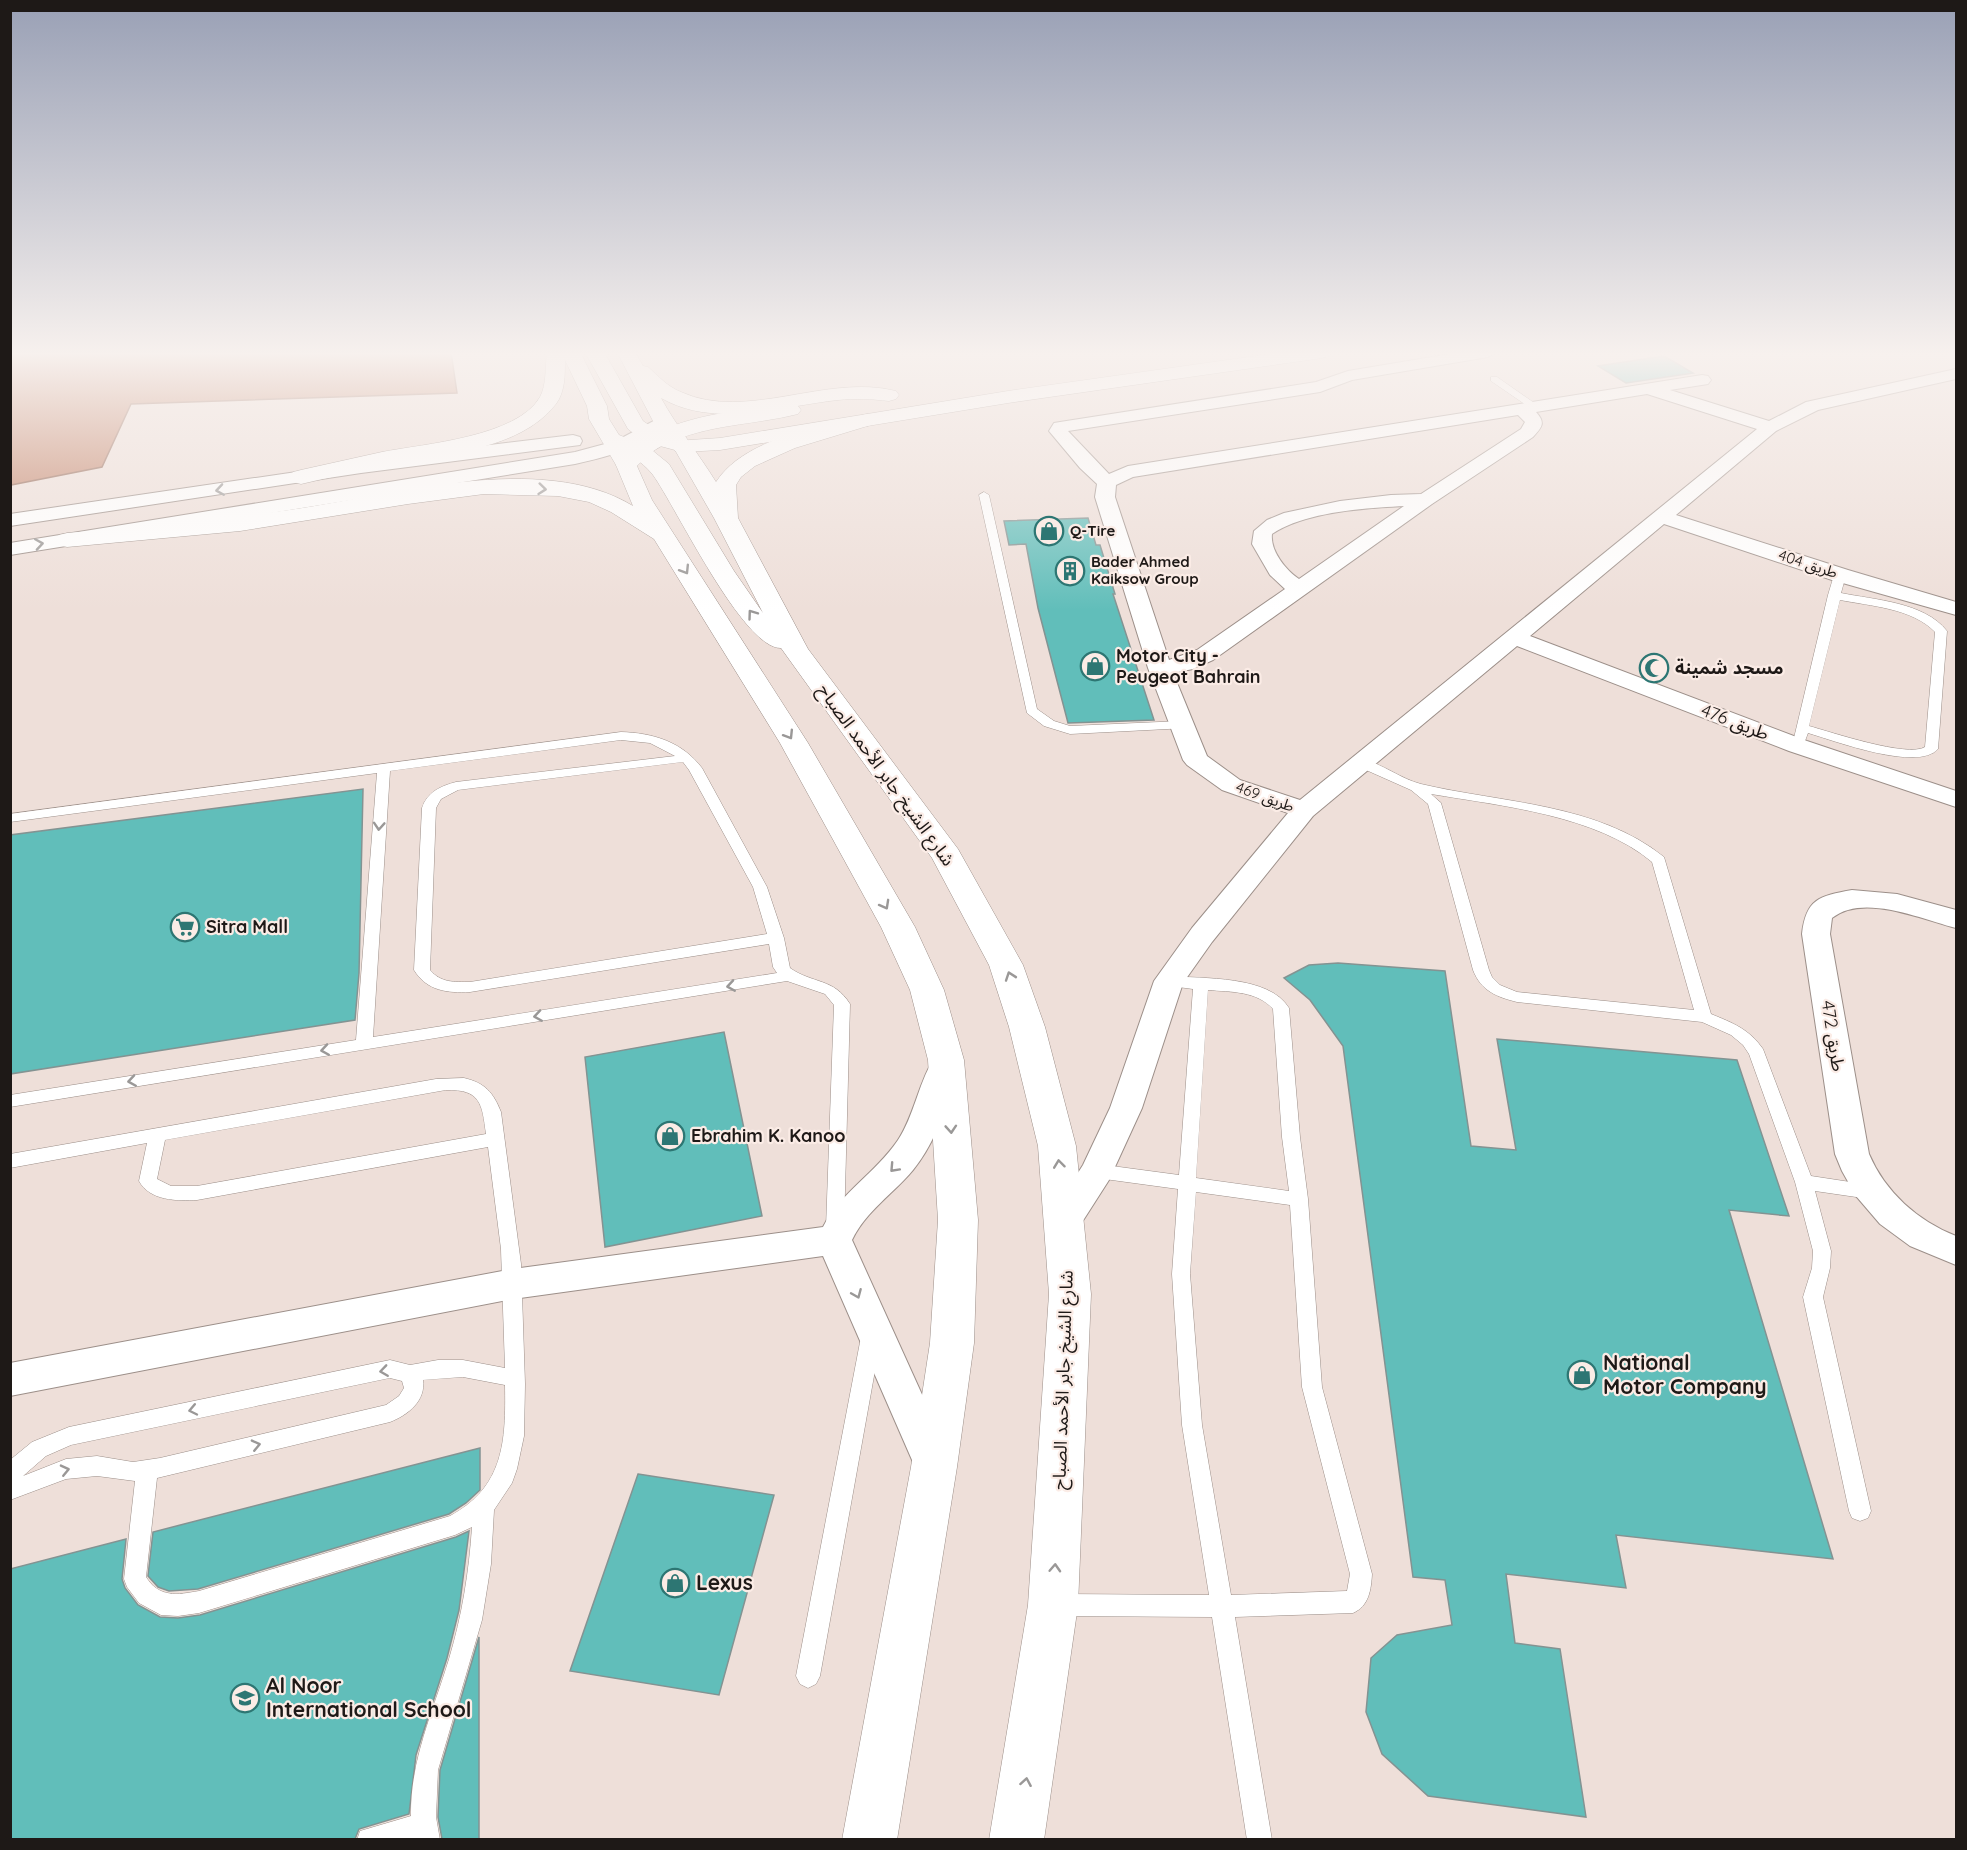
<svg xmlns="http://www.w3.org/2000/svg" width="1967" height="1850" font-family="Quicksand,'Noto Sans Arabic',sans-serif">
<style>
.water{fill:#c38369;stroke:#926350;stroke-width:1.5}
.building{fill:#61beba;stroke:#839392;stroke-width:1.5}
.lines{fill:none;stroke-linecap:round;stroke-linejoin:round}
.service-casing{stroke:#9c8f89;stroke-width:1}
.minor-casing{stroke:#9c8f89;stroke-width:2}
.tertiary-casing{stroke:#9c8f89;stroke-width:1}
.primary-casing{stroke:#9c8f89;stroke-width:1}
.service{fill:#fff;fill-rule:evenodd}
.minor{fill:#fff;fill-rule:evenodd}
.tertiary{fill:#fff;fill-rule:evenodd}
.primary{fill:#fff;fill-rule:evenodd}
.oneway{stroke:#9a9897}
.labels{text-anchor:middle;stroke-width:4.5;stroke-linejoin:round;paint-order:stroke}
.far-poi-label{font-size:15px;font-weight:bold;fill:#1e1917;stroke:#fbece6;text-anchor:start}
.far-street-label{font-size:15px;fill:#1e1917;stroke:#fbece6}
.poi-label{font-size:18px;font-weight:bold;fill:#1e1917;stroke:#fbece6;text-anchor:start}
.street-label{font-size:18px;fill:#1e1917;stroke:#fbece6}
.near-poi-label{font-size:21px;font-weight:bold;fill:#1e1917;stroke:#fbece6;text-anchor:start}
</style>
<rect width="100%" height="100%" fill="#eedfd9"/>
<path class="water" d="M10,352H451L457,393L131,404L102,467L11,485Z"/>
<path class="building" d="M1664,356L1693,373L1626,383L1598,366Z
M1088,518L1096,545H1100L1115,594H1113L1154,720L1068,723L1038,608L1026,544L1009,545L1004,521Z
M363,789L359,973L355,1020L10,1074V835Z
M1338,963L1445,971L1471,1146L1516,1150L1497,1039L1737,1060L1789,1216L1729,1210L1833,1559L1616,1535L1626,1588L1506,1574L1515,1643L1560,1649L1586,1817L1428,1796L1382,1754L1366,1712L1371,1658L1397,1635L1452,1625L1445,1580L1413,1577L1343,1046L1310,1000L1284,978L1309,965Z
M724,1032L762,1216L605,1247L585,1057Z
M480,1448V1490L466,1503L449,1514L198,1589L169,1591L158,1587L148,1576L153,1532Z
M638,1474L774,1495L719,1695L570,1671Z
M469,1531L459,1610L447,1658L416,1755L409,1814L359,1829L355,1839H10V1569L126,1539L122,1579L125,1588L138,1605L160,1617L178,1618L200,1615L456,1537Z
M479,1637V1839H442L438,1817L440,1770Z"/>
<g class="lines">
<g class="service-casing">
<path id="service" d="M1491,377H1497L1540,407L1532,409L1491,381Z
M984,492L989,495L1037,709L1054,721L1070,726L1182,721L1187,722L1188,725L1187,728L1070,734L1044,726L1027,713L979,495Z
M1840,572L1846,575L1841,593C1875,600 1924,602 1947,631L1938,749C1918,772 1835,741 1808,733L1805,741L1800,742L1794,738L1828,595L1834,575ZM1840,600C1870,606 1912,608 1935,632L1925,747C1908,758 1831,732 1809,726Z
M621,732C654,733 682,742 702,768L767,887L784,938L790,968C813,984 834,978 850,1004L844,1228L841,1233L835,1235L829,1233L826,1228L834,1005L825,994L787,981L10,1107V1095L356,1040L377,773L10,822V814ZM621,740L650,743L675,756L456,782C441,786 427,792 422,808L414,970C427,991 447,993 470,992L769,944L773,967L777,973L373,1037L390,771ZM683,762L689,770L753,887L767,934L470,982C454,982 441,983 430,970L436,808L441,799L458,790Z
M1362,759C1383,764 1401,779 1421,784C1501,803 1597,803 1664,857L1711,1014C1733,1023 1749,1029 1763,1049L1811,1176L1870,1185L1876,1187L1879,1192L1876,1197L1870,1199L1815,1191L1831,1251L1830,1268L1823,1297L1871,1511L1868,1518L1860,1521L1852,1518L1849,1511L1803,1297L1812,1268L1813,1251L1795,1182L1749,1054L1743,1045L1731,1035L1702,1022L1517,1002C1497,997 1481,991 1473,970L1428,804L1411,790L1357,766L1355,763L1357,760ZM1431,794C1502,806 1596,815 1652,862L1694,1010L1517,992L1500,985L1492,977L1489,970L1441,803Z
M1169,976C1203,979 1269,975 1289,1008L1300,1137L1308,1199L1322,1387L1372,1574C1371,1590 1369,1606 1353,1613L1235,1617L1272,1840H1247L1212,1617L1058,1616L1050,1613L1047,1605L1050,1597L1058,1594L1209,1595L1182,1425L1172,1274L1178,1189L1097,1178L1091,1176L1088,1171L1091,1166L1097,1164L1179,1175L1193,989L1163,985L1161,981L1163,977ZM1208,990C1232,992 1257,991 1273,1009L1282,1137L1289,1191L1196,1178ZM1196,1192L1290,1205L1302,1387L1350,1574L1347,1591L1231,1595L1202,1425L1190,1274Z
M464,1078C485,1083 493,1092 501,1112L521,1264L525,1384L524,1436L517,1469L512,1483L494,1510L491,1564L482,1620L438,1770L436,1817L440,1840H357L360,1831L411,1816C410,1760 433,1712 449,1659C462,1616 469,1572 472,1527L455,1535L199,1613L178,1616L161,1615L139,1603L127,1587L124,1579L135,1481L97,1476L66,1479L10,1500V1460L32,1442L69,1427L390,1360L410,1365L438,1360H463L505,1368L501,1249L488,1147L197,1200C177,1201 150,1201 139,1181L147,1143L10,1168V1154L436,1079ZM446,1090C481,1089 482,1104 486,1134L197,1186H171L157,1179L165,1140ZM463,1377L505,1385C506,1441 504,1487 450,1516L199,1591C177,1595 159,1598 146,1577L157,1478L390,1422C408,1415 426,1401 423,1380ZM390,1378L402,1381L404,1388L399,1396L386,1405L160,1458L133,1462L97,1456L66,1459L23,1476L46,1456L71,1445Z
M871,1329L878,1331L881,1337L820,1676L816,1684L808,1688L800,1684L796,1676L861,1337L864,1331Z"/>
</g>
<g class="minor-casing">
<path id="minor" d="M1462,352H1496L1488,357L1352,380L1320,392L1068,431L1109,474L1128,466L1702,375L1708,376L1711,380L1708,384L1670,390L1769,421L1806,402L1956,369V379L1818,410L1776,431L1676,515L1848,570L1956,602V615L1832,580L1664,524L1530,636L1807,741L1956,791V807L1789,751L1517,646L1313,816L1212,942L1183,983L1142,1108L1109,1180L1077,1230L1065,1234L1053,1230L1048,1220L1083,1165L1110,1108L1154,981L1192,928L1288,813L1222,790L1187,765L1183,760L1148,668L1095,497L1097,484L1080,468L1049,431L1054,423L1060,422L1316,382L1348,371ZM1647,394L1757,429L1300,800L1240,780L1207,756L1173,673L1193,669L1213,660L1432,504L1533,437C1542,427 1546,423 1536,412ZM1518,415L1525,422L1521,429L1421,494L1391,495L1340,501L1284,513L1267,520L1254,531L1252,544L1270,575L1285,589L1197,650L1169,660L1115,497L1116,485L1133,477ZM1404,506L1299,579C1286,570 1270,551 1272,534C1304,512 1365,508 1404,506Z
M663,416L669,417L672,421L669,425C642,448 610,456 575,464L10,555V543L575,452L616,441Z
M573,435L580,437L582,441L580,445L361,473L10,526V514L432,452Z
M1852,890L1897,894L1956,910V928C1921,919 1863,893 1832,918L1830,934L1869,1154C1885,1192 1918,1221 1956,1236V1265L1910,1246L1880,1224L1856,1196L1842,1171L1835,1154L1802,934C1806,899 1819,896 1852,890Z
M944,1057L955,1060L960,1068C947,1103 937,1141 913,1170C893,1194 866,1211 852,1240L953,1463L947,1476L933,1481L919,1476L823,1256L513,1299L10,1396V1363L513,1269L823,1227C841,1192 876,1173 898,1140C914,1116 918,1085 933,1060Z"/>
</g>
<g class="tertiary-casing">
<path id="tertiary" d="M1285,352H1332L1329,356L1322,358L1008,403L720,450L683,452L675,451L672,446L675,441L720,438L1008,391Z
M791,404L798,406L801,410L798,414C754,425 708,424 666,444C659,447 651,452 646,457C636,466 634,473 619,470L616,465C649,417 737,410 791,404Z"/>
</g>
<g class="primary-casing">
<path id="primary" d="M547,352H580L607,406L609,419L619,435L647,446L669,464L734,571L763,613L714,518L675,450L645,442L628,429L585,352H604L643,421L661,433L653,421L617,352H635L643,366L648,367C658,376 668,387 681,392C747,422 826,373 896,391L899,395L896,399L889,401C872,399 855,398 838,400C781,406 715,429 661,398C677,427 698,453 716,482C743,439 820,426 867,414L874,416L877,420L874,424L795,448L755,466L741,477L736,485L738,518L808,649L958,849L1023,965L1045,1027L1076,1146L1091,1294L1078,1605L1044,1840H989L1028,1605L1049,1294L1038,1146L1009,1027L989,965L932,858L781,648C743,649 676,507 653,475C648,468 640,462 633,457L652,500L808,743L915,927L944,990L964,1060L978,1220L974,1343L957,1467L897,1840H842L911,1467L930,1343L938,1220L928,1060L910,990L881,927L780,743L654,539L611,512L589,502L558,496L484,494L408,504L240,531L67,547L59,545L55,540L59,535L67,533C141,528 215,520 289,510C388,496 542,450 633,506L616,465L589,419L587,406L565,360C565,375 565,392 556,404C519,452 436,455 382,466C355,471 328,478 301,484L293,482L290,477L293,472L301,470C328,464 355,458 382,452C424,444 517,437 540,397C547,384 545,366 547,352Z"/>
</g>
<use href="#service" class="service"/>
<use href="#minor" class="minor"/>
<use href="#tertiary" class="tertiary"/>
<use href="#primary" class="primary"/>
</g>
<defs><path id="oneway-chevron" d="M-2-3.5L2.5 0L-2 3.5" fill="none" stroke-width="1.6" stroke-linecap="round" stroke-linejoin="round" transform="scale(1.5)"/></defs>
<g class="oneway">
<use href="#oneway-chevron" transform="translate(542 489) rotate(6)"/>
<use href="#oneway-chevron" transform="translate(220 490) rotate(171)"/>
<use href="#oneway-chevron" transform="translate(39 544) rotate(-9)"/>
<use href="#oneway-chevron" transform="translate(685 570) rotate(58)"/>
<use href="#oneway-chevron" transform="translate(752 614) rotate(-126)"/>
<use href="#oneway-chevron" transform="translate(789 735) rotate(58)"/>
<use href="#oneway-chevron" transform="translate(379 826) rotate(94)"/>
<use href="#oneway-chevron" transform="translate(885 905) rotate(61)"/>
<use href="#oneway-chevron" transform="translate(1010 976) rotate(-109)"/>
<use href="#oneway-chevron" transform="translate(731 986) rotate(171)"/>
<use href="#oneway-chevron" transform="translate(538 1016) rotate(171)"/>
<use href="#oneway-chevron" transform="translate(325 1050) rotate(171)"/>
<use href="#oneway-chevron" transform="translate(132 1081) rotate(171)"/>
<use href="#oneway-chevron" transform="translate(951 1129) rotate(86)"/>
<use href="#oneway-chevron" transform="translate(1059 1164) rotate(-97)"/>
<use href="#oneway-chevron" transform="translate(894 1168) rotate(133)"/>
<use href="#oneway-chevron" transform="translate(857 1294) rotate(67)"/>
<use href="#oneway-chevron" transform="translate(384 1371) rotate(172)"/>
<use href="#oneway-chevron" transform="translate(193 1410) rotate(168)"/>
<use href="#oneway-chevron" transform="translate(256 1445) rotate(-13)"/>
<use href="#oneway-chevron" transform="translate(65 1470) rotate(-13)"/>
<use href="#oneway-chevron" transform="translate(1055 1568) rotate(-87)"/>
<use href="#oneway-chevron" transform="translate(1026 1782) rotate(-80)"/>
</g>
<linearGradient id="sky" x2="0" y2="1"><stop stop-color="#99a0b5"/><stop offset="0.58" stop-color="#f7f1ee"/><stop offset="1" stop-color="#f7f1ee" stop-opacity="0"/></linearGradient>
<rect width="1967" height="610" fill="url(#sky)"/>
<defs>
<g id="shop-ring" transform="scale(1.5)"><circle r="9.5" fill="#fbece6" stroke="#2d7673" stroke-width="1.5"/><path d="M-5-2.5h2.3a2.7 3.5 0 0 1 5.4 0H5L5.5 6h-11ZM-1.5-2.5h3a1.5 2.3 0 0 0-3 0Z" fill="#2d7673"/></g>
<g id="building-ring" transform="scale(1.5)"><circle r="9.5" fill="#fbece6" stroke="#2d7673" stroke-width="1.5"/><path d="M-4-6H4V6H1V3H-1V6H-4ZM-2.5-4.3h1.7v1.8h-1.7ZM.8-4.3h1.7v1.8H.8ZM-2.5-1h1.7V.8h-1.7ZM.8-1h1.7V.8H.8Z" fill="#2d7673"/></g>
<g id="mosque-ring" transform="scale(1.5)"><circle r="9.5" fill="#fbece6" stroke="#2d7673" stroke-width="1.5"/><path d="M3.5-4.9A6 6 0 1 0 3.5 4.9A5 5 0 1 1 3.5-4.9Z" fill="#2d7673"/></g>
<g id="supermarket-ring" transform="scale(1.5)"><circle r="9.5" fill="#fbece6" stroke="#2d7673" stroke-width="1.5"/><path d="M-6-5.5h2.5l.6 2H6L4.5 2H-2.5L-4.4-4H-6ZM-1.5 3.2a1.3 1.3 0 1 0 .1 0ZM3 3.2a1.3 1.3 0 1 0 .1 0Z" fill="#2d7673"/></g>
<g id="school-ring" transform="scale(1.5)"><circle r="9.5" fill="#fbece6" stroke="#2d7673" stroke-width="1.5"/><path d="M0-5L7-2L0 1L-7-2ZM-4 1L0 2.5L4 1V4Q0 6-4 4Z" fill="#2d7673"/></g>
</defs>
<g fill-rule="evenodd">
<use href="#shop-ring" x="1049" y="531"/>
<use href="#building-ring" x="1070" y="571"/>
<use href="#shop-ring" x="1095" y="666"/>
<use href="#mosque-ring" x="1654" y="668"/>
<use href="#supermarket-ring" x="185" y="927"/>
<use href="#shop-ring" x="670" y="1136"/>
<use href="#shop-ring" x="1582" y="1375"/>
<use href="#shop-ring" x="675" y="1583"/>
<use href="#school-ring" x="245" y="1698"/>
</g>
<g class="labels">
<g class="far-poi-label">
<text x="1070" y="536">Q-Tire</text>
<text x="1091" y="567">Bader Ahmed<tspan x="1091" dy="17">Kaiksow Group</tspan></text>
</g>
<g class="far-street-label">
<text transform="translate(1808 564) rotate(18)" y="5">طريق 404</text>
<text transform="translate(1265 797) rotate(20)" y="5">طريق 469</text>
</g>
<g class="poi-label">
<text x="1116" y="662">Motor City -<tspan x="1116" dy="21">Peugeot Bahrain</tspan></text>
<text x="1675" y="674">مسجد شمينة</text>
<text x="206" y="933">Sitra Mall</text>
<text x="691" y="1142">Ebrahim K. Kanoo</text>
</g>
<g class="street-label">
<text transform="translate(1735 722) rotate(21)" y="6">طريق 476</text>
<text transform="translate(886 775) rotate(54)" y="6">شارع الشيخ جابر الأحمد الصباح</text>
<text transform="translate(1833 1036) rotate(81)" y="6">طريق 472</text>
<text transform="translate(1063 1380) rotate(-88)" y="6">شارع الشيخ جابر الأحمد الصباح</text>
</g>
<g class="near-poi-label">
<text x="1603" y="1370">National<tspan x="1603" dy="24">Motor Company</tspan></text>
<text x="696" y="1590">Lexus</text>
<text x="266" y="1693">Al Noor<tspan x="266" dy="24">International School</tspan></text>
</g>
</g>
<rect width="1967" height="1850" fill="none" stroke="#1e1917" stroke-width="24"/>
</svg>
